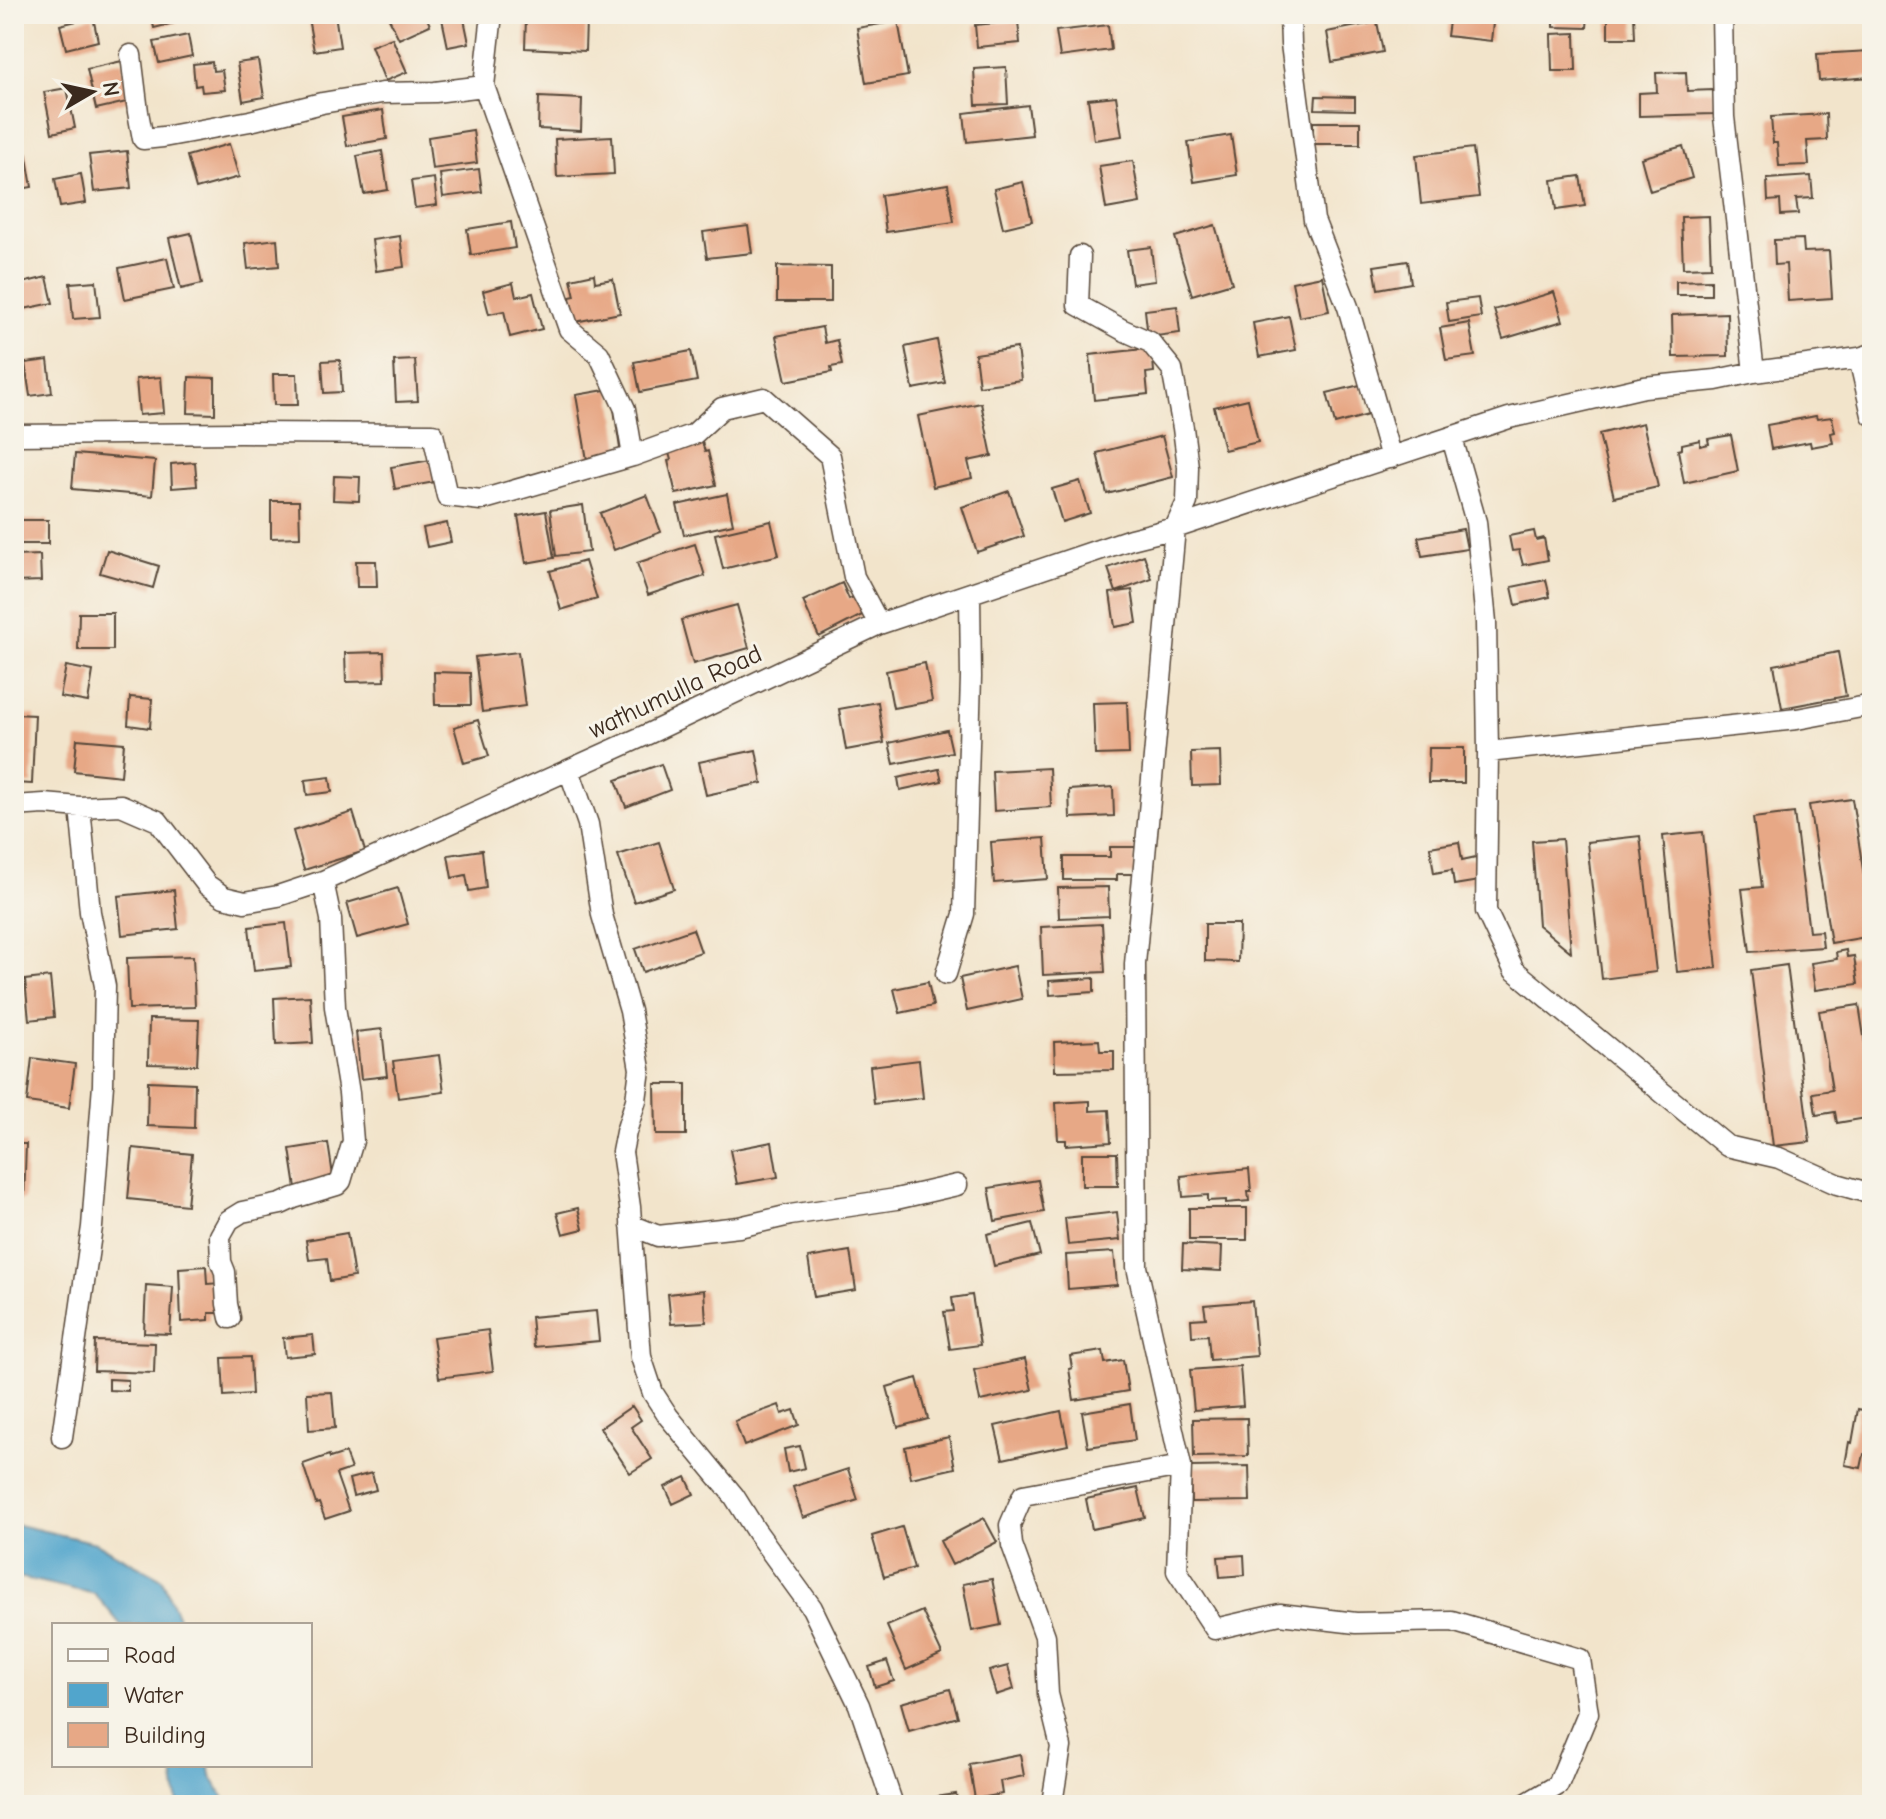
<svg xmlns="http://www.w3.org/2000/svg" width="1886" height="1819" font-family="'Comic Neue',sans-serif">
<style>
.water{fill:#51a5cc;stroke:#466875;stroke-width:2}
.building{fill:#e7a886}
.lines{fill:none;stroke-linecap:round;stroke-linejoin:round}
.minor-casing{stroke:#564638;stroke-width:23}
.minor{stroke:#fff;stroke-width:20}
.labels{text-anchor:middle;stroke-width:6;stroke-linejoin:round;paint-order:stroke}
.street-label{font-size:26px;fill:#3b2a1e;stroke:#f7f3e8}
</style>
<rect width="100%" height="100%" fill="#f7f3e8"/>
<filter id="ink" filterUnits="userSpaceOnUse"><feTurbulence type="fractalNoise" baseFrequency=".0125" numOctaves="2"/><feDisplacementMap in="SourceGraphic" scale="16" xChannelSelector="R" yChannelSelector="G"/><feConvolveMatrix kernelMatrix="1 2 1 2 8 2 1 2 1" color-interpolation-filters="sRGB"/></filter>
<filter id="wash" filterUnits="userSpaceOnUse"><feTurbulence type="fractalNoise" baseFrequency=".006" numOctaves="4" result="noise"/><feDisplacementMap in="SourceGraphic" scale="32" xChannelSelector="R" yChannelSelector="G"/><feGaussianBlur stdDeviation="1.8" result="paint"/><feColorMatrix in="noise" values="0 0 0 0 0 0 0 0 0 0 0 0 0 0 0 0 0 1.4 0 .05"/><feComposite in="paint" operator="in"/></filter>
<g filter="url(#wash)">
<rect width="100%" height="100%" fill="#f2e4cb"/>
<path class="water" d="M14,1524L96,1543L162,1579L181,1625H121L95,1594L14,1576Z
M172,1765H209L211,1775L228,1805H178Z"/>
<g id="blocks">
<path class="building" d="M151,14H176L178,22L154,28Z
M335,14L340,47L314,51L308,18Z
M387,14H425L430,25L399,39Z
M441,14H463L469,43L448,47Z
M1450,14H1494L1491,41L1447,36Z
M1554,14H1588L1587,28L1554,27Z
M1608,14H1634L1635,38H1608Z
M93,17L98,41L66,49L60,25Z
M526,18L586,21L585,51L525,48Z
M898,21L908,76L866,83L857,28Z
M1018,21L1020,43L977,47L975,25Z
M1377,22L1383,52L1332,62L1327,32Z
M1108,25L1111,50L1060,57L1056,31Z
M1575,33L1576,71H1552L1551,34Z
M188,35L192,56L159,63L154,42Z
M392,38L407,72L385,81L371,46Z
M1870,51L1871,77L1819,81L1817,54Z
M258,60L264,97L243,101L237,63Z
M122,61L131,101L96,109L87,69Z
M212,62L213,71L222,70L225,90L202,92L201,85L195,86L193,64Z
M1006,67L1008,104L976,105L974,69Z
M1686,72L1687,91L1714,90V114L1639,116V93L1657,92L1656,73Z
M67,88L75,128L52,133L44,92Z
M1116,96L1122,136L1094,140L1088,99Z
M1316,96L1355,97V110L1315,109Z
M539,97L582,99L581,131L538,129Z
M1028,105L1032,135L967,142L964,113Z
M383,110L387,139L347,146L342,117Z
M1826,114L1827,140L1807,141L1809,165L1779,166L1777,143H1773L1771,117Z
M1313,122H1360V144H1313Z
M473,130L477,163L432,169L428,137Z
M1231,135L1237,175L1194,182L1188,142Z
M612,136L614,174L557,177L555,139Z
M229,144L239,177L196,189L187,156Z
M1683,146L1692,178L1650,191L1641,158Z
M1473,148L1479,197L1421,204L1416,155Z
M127,151L131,188L94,192L89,155Z
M382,151L388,190L364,194L357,156Z
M26,152L32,187L14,190V154Z
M1133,161L1140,203L1106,209L1099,166Z
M479,169L482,192L443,197L440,174Z
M81,174L86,203L60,207L55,179Z
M1580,176L1585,206L1556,210L1552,180Z
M1811,176L1813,198L1796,199L1798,214L1781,215L1780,200L1768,201L1767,179Z
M434,178L437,205L415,208L411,181Z
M1023,182L1032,221L1003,228L994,189Z
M948,184L954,222L886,232L881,195Z
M1709,216L1711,267L1683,268L1681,217Z
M511,222L515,248L471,255L467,229Z
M1215,225L1232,283L1192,295L1175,237Z
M748,226L752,253L707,258L703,232Z
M191,233L202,284L181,289L169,238Z
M400,236L404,267L376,271L372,240Z
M277,239L279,266L248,269L245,243Z
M1803,239L1804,252L1829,251L1832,298L1788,301L1786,264L1775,265L1774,240Z
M1151,247L1155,281L1132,284L1127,250Z
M167,258L174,289L125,299L119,268Z
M1408,261L1411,283L1378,289L1374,266Z
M777,266L831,267V302H777Z
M594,274L595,282L613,279L620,313L575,322L570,297L575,296L571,279Z
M1322,276L1329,311L1299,317L1292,282Z
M47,277L53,303L19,310L14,285Z
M1711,280V295H1676V281Z
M96,281L100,317L73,319L70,283Z
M513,283L516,297L533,293L542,329L510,337L504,311L489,314L483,291Z
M1554,292L1563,321L1503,339L1494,310Z
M1478,298L1481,317L1449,322L1446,302Z
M1177,306L1180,333L1148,337L1145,310Z
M1727,313L1728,356L1673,357L1672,315Z
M1289,316L1296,350L1259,357L1253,323Z
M1469,323L1475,356L1446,360L1440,328Z
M822,327L825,343L837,340L842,365L831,367L832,372L786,381L776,336Z
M937,340L945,383L913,389L905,347Z
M1017,348L1021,380L979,386L975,354Z
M1152,348L1154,372L1146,373L1148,394L1094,400L1090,355Z
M691,351L697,381L640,392L634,362Z
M48,360L52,393L30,396L25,363Z
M340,360L342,392L324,393L322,361Z
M415,360L418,401L396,402L394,361Z
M273,374H297L298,405H274Z
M161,377L164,413L139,415L136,379Z
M189,377L215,378V414L188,413Z
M1360,385L1368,415L1335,424L1327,393Z
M611,389L621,455L587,460L576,395Z
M1248,399L1258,442L1224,450L1214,407Z
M981,403L992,456L968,461L972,478L933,487L918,416Z
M1816,416L1817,419L1832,417L1835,432L1831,433L1833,443L1811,447L1810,442L1771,449L1767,425Z
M1643,423L1658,487L1614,497L1599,434Z
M1731,435L1738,471L1684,483L1678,450L1682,449V444L1700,440V446L1709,444L1708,439Z
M1162,436L1173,477L1107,494L1097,453Z
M701,438L705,452L708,451L716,485L676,494L668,461L671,460L667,446Z
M75,454L155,461L152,496L72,489Z
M431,460L435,482L395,489L391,467Z
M195,462L197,486L172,488L171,464Z
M334,476L360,477L359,501L333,500Z
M1080,481L1090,513L1062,522L1052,489Z
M1009,491L1024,536L977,552L962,507Z
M727,494L733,524L684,535L677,505Z
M647,495L661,532L614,550L600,513Z
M271,501H299L300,537L271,538Z
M583,505L589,552L556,556L550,510Z
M546,511L554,558L526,563L518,516Z
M14,520H48V544H14Z
M771,521L779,555L723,569L715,534Z
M447,523L451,542L427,547L423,528Z
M1463,529L1467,549L1422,556L1418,537Z
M1534,531L1536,540L1544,538L1548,560L1523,565L1519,550L1512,551L1509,536Z
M695,544L705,576L648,595L637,563Z
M107,550L159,566L153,588L100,573Z
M40,555L41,581L14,582V556Z
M1144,555L1152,579L1116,592L1108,568Z
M356,561H376L377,587H357Z
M585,561L597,599L561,610L550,571Z
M1546,580L1550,597L1516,605L1512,587Z
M842,583L849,599L858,595L866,613L819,637L803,601Z
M1132,590L1137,623L1115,627L1110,593Z
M737,605L749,648L693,664L681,620Z
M79,613H113V650H78Z
M384,652L385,681L346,682L345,653Z
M518,652L525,706L482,712L475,657Z
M1838,652L1846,696L1782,708L1774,665Z
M925,663L932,701L893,708L886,671Z
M66,666L93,671L88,702L60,697Z
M434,672L470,673L471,705H435Z
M130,697L152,699L150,728L128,725Z
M878,702L884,743L846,750L839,709Z
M1127,702L1129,754L1095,755L1093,703Z
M14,714L35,715L32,784L14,783Z
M478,720L489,756L464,763L454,727Z
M947,730L952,752L894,764L889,743Z
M77,739L124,743L121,776L74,771Z
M1429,748H1464V783H1428Z
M756,750L762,783L706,795L699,762Z
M1220,751L1221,785L1192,786L1191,752Z
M661,764L670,790L626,807L616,780Z
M1049,768L1051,807L994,811L992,771Z
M939,769L942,781L900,790L898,778Z
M330,777L332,792L307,795L305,780Z
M1113,787L1114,816L1070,818L1069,790Z
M1852,799L1872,927V936L1831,943L1809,805Z
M353,812L365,851L304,870L293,831Z
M1794,813L1809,932L1821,931L1823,947L1750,952L1742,889L1762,887L1753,818Z
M1703,832L1717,968L1677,972L1663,836Z
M1640,836L1656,972L1602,979L1587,842Z
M1045,838L1048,879L994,883L991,842Z
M1562,839L1571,952L1538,925L1532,841Z
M659,842L674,889L634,902L618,855Z
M1459,842L1462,860L1476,857L1479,881L1454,885L1452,870L1434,873L1430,847Z
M1110,847H1135V874H1117V880H1064V857H1110Z
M482,850L486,888L469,891L466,875L452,878L448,855Z
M1108,887L1109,916L1059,918L1058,888Z
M398,888L408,924L357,938L347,903Z
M174,890L178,929L122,935L118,896Z
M286,923L291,967L254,971L249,927Z
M1102,924L1105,972L1043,975L1041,927Z
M1205,924H1239L1238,962L1205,961Z
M693,929L701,952L643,972L635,949Z
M1846,950L1847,957L1854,956L1858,984L1815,990L1811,963L1837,959L1836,952Z
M193,956L195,1007L129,1009L127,958Z
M1787,965L1810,1142L1773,1146L1751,970Z
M1015,966L1022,999L967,1011L960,978Z
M50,977L54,1017L29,1020L25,980Z
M1094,978V992L1050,995L1049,981Z
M928,982L933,1006L900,1013L894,989Z
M310,996L313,1043L276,1045L274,998Z
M14,1001L23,1002L18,1045H14Z
M1859,1005L1872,1088V1117L1837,1123L1835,1112L1816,1115L1813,1093L1832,1090L1819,1011Z
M149,1019L199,1020L197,1065L148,1064Z
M382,1029L387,1076L361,1079L356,1032Z
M1099,1040L1100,1051H1114V1070L1055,1071L1054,1042Z
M439,1055L444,1092L398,1098L393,1061Z
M32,1058L75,1064L69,1108L27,1102Z
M919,1060L923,1098L874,1104L870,1066Z
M14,1065H18L19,1116H14Z
M148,1081L195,1083L194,1128L147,1126Z
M655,1084H686V1135H656Z
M1090,1101V1111L1109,1110L1111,1142L1066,1145V1140H1058L1056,1103Z
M772,1142L778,1177L737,1184L730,1150Z
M328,1143L334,1182L296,1188L290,1149Z
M14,1144H26L24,1200L14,1199Z
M133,1148L192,1154L187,1205L128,1199Z
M1082,1153H1117L1118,1186H1082Z
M1249,1169L1251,1191H1248L1249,1201L1226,1203V1200L1208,1201V1195L1183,1197L1181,1176Z
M1038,1180L1044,1212L995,1221L989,1188Z
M578,1208L583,1229L563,1234L557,1213Z
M1189,1208H1247V1240H1189Z
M1117,1212L1120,1240L1068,1245L1065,1218Z
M1032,1223L1040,1255L994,1266L987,1234Z
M347,1233L354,1277L330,1281L327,1258L309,1260L306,1240Z
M1183,1244L1222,1246L1221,1271L1182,1269Z
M850,1251L856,1290L814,1297L808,1258Z
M1114,1252L1117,1285L1068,1289L1066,1255Z
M206,1266L207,1284L221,1283L222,1313H209V1320L181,1322L179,1268Z
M146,1285L173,1287L170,1334L144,1333Z
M704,1290L706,1322L671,1324L668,1294Z
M972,1295L980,1345L950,1349L944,1312L954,1311L952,1298Z
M1252,1301L1257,1356L1210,1360L1208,1335L1192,1336L1191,1319L1206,1318L1204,1305Z
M596,1311L599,1341L534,1347L531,1317Z
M488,1330L493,1371L439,1378L433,1337Z
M313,1335L315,1354L285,1357L283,1338Z
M95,1341L155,1343L154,1373L94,1371Z
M1103,1351L1105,1363L1123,1360L1128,1391L1074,1400L1069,1369L1072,1368L1070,1356Z
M250,1357L252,1394L224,1396L222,1358Z
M1025,1359L1032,1390L980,1401L974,1370Z
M1240,1366L1243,1406L1194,1410L1190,1370Z
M917,1378L928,1419L898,1427L887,1387Z
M109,1379L128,1380V1391L109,1390Z
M332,1392L335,1428L309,1430L307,1393Z
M1130,1404L1135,1440L1088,1447L1082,1412Z
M779,1405L782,1414L794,1410L799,1425L744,1446L735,1421Z
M632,1406L641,1420L631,1427L652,1459L630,1473L600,1428Z
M1858,1409L1872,1412V1455L1864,1454L1861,1468L1845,1465L1849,1442L1852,1443Z
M1061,1411L1068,1445L1003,1459L995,1426Z
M1247,1418L1248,1456L1194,1457L1193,1419Z
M949,1437L955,1468L911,1478L905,1447Z
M800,1446L805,1468L788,1472L784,1449Z
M345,1453L351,1469L336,1474L349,1511L325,1519L319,1503L316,1504L303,1464L329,1455L330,1458Z
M1249,1466L1250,1501L1191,1502L1190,1467Z
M848,1469L858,1500L803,1518L793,1487Z
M372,1473L376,1490L353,1496L349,1479Z
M686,1477L694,1494L673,1504L665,1487Z
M1138,1488L1145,1518L1092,1529L1086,1499Z
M984,1518L997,1542L952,1565L940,1541Z
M902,1527L914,1568L884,1577L872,1536Z
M1244,1555L1245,1575L1220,1577L1218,1557Z
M992,1579L1001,1625L972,1631L963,1584Z
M922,1611L942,1654L906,1670L887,1626Z
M887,1661L894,1681L875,1687L869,1667Z
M1008,1666L1014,1689L996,1695L989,1671Z
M950,1689L958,1717L909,1731L901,1703Z
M1020,1754L1024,1776L1000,1781L1002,1794L975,1799L969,1764Z
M956,1794L958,1805H916V1800Z"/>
</g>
</g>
<g filter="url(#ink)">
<use href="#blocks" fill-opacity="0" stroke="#564638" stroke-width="2"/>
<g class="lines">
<g class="minor-casing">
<path id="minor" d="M492,14L484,86L569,329L599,354L625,409L633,456L694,434L722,408L764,398L830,456L854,577L879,624
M1290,14L1291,44L1314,220L1348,307L1391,458
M1722,14L1724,117L1754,372
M131,55L138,112L143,139L163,137L250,121L322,103L382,93L435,92L484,86
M1859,358L1872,415
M14,435L240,433L433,434L447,496L481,500L633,456
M1452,438L1476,522L1486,622L1488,752L1486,911L1514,970L1727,1146L1779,1158L1837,1184L1872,1194
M1488,752L1797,719L1872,705
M569,770L588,824L602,915L630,1011L640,1069L636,1100L626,1132L622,1152L630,1207L641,1357L653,1393L668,1416L734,1496L756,1531L812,1608L859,1705L893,1805
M14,806L44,804L80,807L121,805L158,821L207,885L224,897L245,902L278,896L323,881L648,734L879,624L1131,539L1175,528L1509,418L1644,387L1716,380L1754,372L1859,358L1872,354
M946,974L964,914L971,677L970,594
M631,1225L658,1236L739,1227L790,1215L896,1199L957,1185
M230,1318L227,1304L225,1272L221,1262L220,1236L229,1220L242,1212L281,1204L294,1198L337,1185L341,1181L353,1141L349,1093L335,1007L331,919L323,881
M62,1437L92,1227L103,1085L105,986L90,912L80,807
M1181,1466L1177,1571L1215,1629L1280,1614L1356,1623L1452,1621L1580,1659L1588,1713L1558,1785L1524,1805
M1054,1805L1053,1797L1061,1747L1048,1694L1045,1636L1012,1545L1010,1525L1023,1495L1181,1466L1137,1267L1135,964L1175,528L1187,502L1188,467L1183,428L1172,369L1150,342L1123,330L1078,305L1080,256"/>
</g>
<use href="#minor" class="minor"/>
</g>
</g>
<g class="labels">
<g class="street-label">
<text transform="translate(675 691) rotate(-25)" y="9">wathumulla Road</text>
</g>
</g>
<rect width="1886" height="1819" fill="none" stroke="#f7f3e8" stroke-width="48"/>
<rect x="52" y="1623" width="260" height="144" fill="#f7f3e8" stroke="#aca397" stroke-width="2"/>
<rect x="68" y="1649" width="40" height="12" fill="#ffffff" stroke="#aca397" stroke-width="2"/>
<text x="124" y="1663" font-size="24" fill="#3b2a1e">Road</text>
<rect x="68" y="1683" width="40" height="24" fill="#51a5cc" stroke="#aca397" stroke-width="2"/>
<text x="124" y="1703" font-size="24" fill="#3b2a1e">Water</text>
<rect x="68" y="1723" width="40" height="24" fill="#e7a886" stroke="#aca397" stroke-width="2"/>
<text x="124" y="1743" font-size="24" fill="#3b2a1e">Building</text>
<g transform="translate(92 92) rotate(81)" stroke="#f7f3e8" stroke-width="6" paint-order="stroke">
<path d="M0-6L14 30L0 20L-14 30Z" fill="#3b2a1e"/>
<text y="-12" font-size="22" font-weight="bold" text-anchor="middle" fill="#3b2a1e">N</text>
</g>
</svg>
